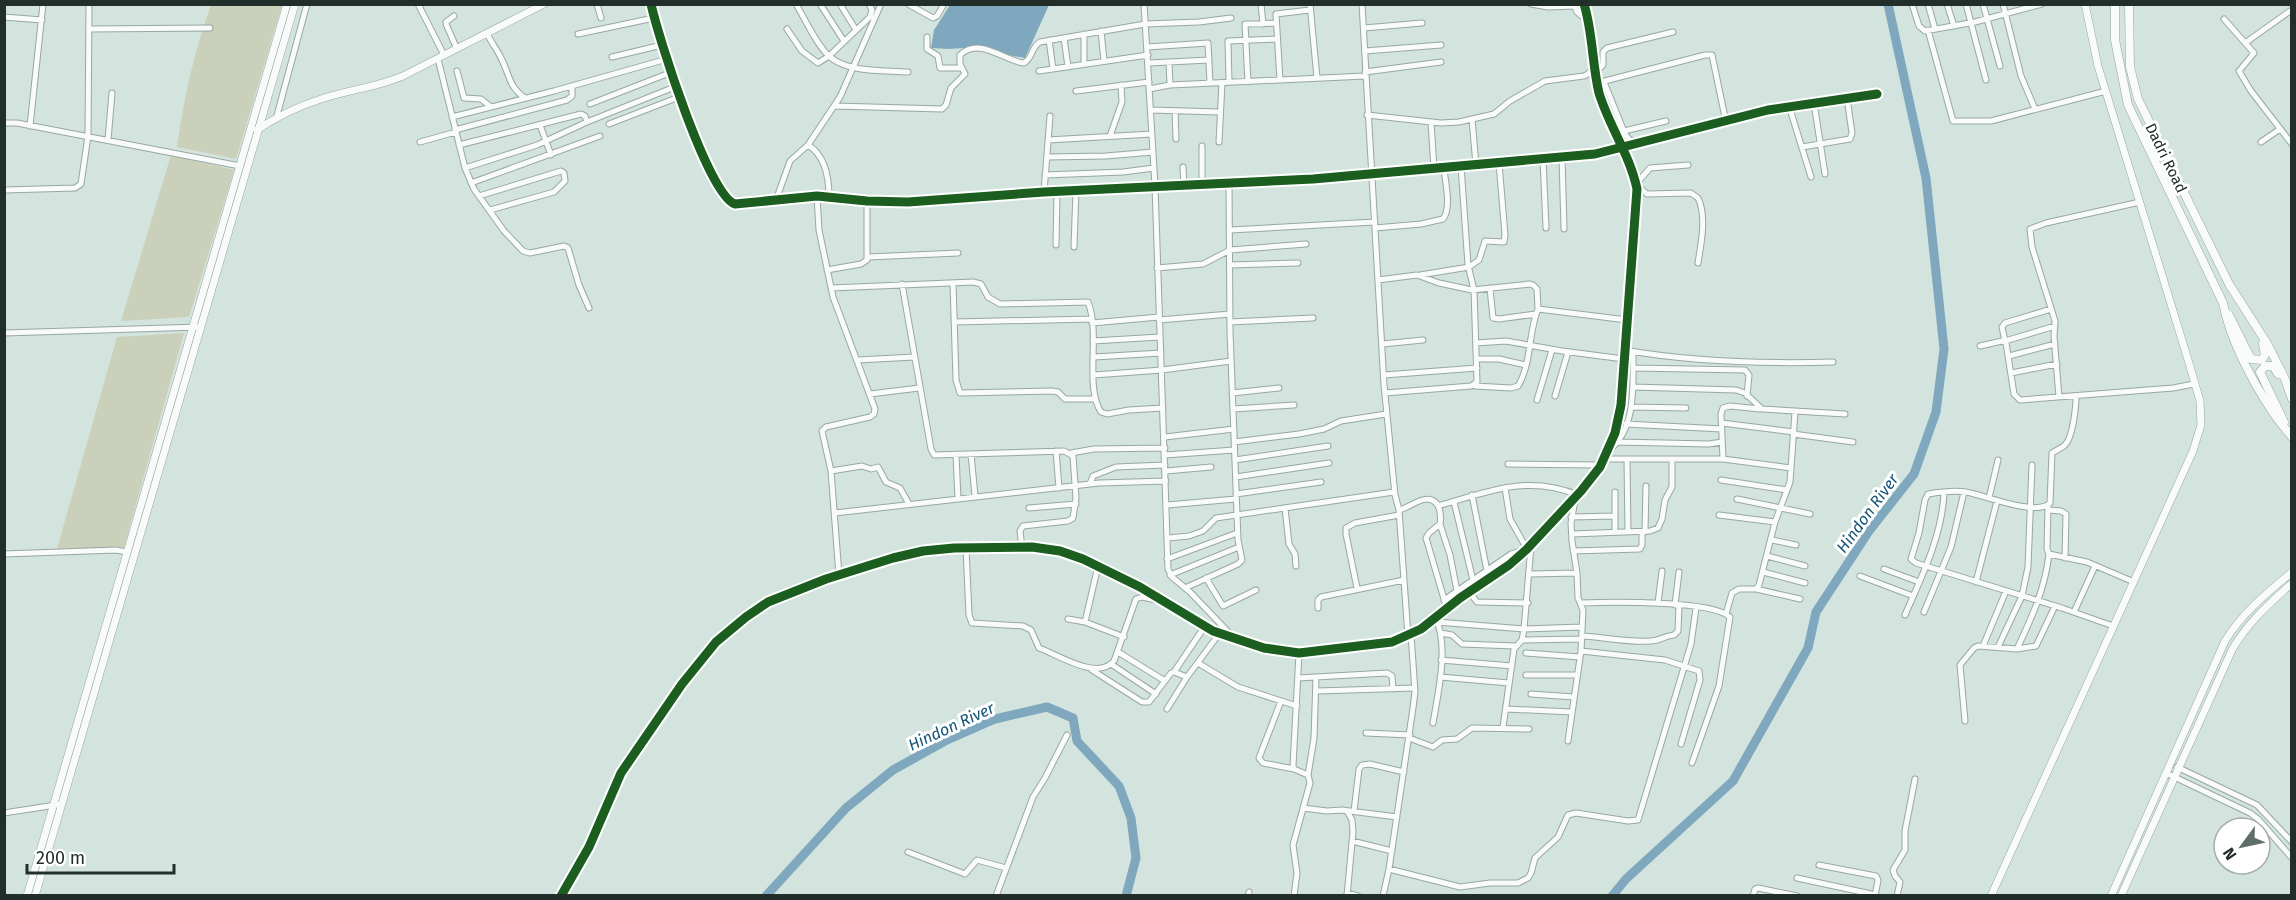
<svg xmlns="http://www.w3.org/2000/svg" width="2296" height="900" font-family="'Fira Sans',sans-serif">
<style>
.green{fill:#cad0b9}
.water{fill:#7fa8be}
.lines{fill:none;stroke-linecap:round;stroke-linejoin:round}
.river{stroke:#7fa8be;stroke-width:9}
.minor-casing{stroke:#99a7a2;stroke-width:7}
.tertiary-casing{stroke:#99a7a2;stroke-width:8}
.secondary-casing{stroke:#99a7a2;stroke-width:9}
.minor{stroke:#f8fbfa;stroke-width:5}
.tertiary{stroke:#f8fbfa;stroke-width:7}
.secondary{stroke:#f8fbfa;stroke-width:8}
.cycleway-casing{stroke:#fff;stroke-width:13}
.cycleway{stroke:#1b5e20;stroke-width:9}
.labels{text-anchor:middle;stroke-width:6;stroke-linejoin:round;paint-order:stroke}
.street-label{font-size:15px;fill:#222e2a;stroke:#fff}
.water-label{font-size:16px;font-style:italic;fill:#145476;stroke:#fff}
</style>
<rect width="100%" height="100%" fill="#d2e4dd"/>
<path class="green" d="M211,5H282L236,159L177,147C184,97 194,52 211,5Z
M171,155L234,170L189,317L121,321Z
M184,333L124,547L57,549L117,337Z"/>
<path class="water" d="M950,5H1049L1025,58L963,48L949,49L931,48L934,30Z"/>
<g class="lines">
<path class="river" d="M766,896L846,808L893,770L945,741L995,719L1047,707L1073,718L1077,741L1119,786L1131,818L1136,858L1126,896
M1612,896L1626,879L1733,781L1808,648L1816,612L1869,531L1914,474L1936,412L1944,349L1926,178L1888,4"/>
<g class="minor-casing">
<path id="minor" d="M418,4L444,55
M597,4L601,18
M651,4C658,36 708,195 735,204L817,196L867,201L908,202L1044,192L1313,179L1595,154L1768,110L1877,94
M796,4C805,19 817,46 830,57C849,73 885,70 908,72
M820,4L844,41
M840,4L856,30
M908,4L933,18L937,16L944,4
M1144,4L1155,186L1168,569L1172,577L1190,592L1234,638
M1261,4L1263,24
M1310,4L1317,78
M1362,4L1384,385L1395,495L1399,510C1410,508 1427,491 1437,504C1441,510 1441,517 1440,524L1429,533L1426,538L1447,609
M1531,4L1548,7L1574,6
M1574,4L1577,12L1589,22
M1912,4L1919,26L1925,31L1975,22L2042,4
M1928,4L1935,29
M1947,4L1954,26
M1966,4L1986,80
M1983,4L2000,66
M2003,4L2021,76L2035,109
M454,16L446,22V24L457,49
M4,17L42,20
M2224,19L2254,53L2239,71L2251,91L2292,144
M1364,28L1422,23
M89,29L210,28
M787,29L802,51L818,63L829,56L870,17L872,10L869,4
M1928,30L1953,121H1991L2106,91
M1101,31L1104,61
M487,33C491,43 497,49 501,58C510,75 508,86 525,98
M578,34L654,18
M1084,34V64
M927,37V49L938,56L940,68H962
M1064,38L1068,67
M1049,40L1053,69
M2245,43L2290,11
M1147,47L1208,43L1210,83
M1365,51L1441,45
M612,57L662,45
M438,59L465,168L474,189L504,231L523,251L530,253L564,246L568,248L579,285L589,308
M1169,62L1170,85
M1149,63L1209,60
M457,71L464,98L481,99L491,107
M1039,71L1148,55
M1365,72L1441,62
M1596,72L1603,65V52L1607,48L1673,32
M1280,80L1276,14L1310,10
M1229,82L1228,41L1277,39
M1248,82L1245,24L1276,23
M1604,82L1625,134L1629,139L1637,144
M1597,83L1705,55H1712L1726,122
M1149,89L1170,85L1365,76
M1076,91L1149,82
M1814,103L1825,174
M590,104L672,72
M835,106L942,109L946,105L951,88L965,74L960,64V55C979,36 1004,61 1024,63C1033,58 1031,47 1040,42L1145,24L1199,22L1231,18
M1789,106L1811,177
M1151,110L1219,112
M1175,111L1176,139
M1367,115L1441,123L1459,122L1494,114L1510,101L1545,81L1584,76L1588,74L1595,66
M452,117L554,91L667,59
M276,119L307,4
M1472,119L1476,165
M1431,122L1434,169
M4,123H17L240,166
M609,124L679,97
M540,125L551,155
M30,126L43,4
M455,130L567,100L572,96V86
M1624,131L1666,121
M1110,136L1122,102L1121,85
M108,140L112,93
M1048,140L1152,134
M420,142L456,132
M1219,142L1222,83
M2261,142L2280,129
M459,145L581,114L585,116L587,122
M808,145C826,156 829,178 829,197
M1802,147L1850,139L1852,133L1847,98
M1047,157L1106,156L1153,152
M1562,157L1564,229
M1543,159L1546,228
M1688,165L1650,168L1636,184L1647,194L1691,193L1698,198C1707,216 1701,244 1698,263
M1183,167L1184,185
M465,168L537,145L587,122L677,86
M1045,175L1123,172L1154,168
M471,183L600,136
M1202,184V146
M4,190L75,188L81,184L88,136L89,4
M1044,192L1050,116
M479,196L561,171L564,173L565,181L554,192L490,210
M817,196L819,230L833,297L875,409L874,414L870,417L826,427L822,431L831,471L839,575
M776,200L790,161L808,145L840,97L881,4
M1375,228L1421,224L1443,219C1452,207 1445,182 1444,168
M1230,230L1375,222
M1056,245L1057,191
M1074,247L1076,190
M868,257L958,253
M1230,265L1298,263
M1157,268L1203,264L1230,250L1306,244
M827,270L861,264L867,260V201
M1420,275L1469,267L1479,260L1485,241L1504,242L1505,235L1499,163
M1378,280L1417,275L1439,283L1472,290L1530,284L1533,285L1537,289L1538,309L1627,320
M953,283L956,380L960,393L1052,391L1058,392L1065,399H1095
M902,284L931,449L934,455L1064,451L1073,456L1076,498L1073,518L1068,521L1023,526L1020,531L1022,548
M831,288L973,282L981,284L988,297L1000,304L1088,302C1101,334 1084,386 1101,412L1107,414L1129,410L1163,408
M1490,288L1493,318L1499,319L1536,314
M2051,309L2005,323L2002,327L2005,341L2055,326
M1159,320L1230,314
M954,322L1092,319
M1230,322L1313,318
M1092,323L1159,317
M4,333L200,327
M1093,341L1160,337
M1476,343L1506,341L1562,351L1624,359
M1382,344L1423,340
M1980,346L2002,341L2006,343L2014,394L2020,400L2173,388L2194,384
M1624,350C1693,362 1764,364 1833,362
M2009,356L2055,344
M1094,357L1161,353
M1477,359H1499L1526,365
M858,360L914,357
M1633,368L1745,370L1749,375L1747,396
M2011,373L2057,364
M1094,375L1162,370L1231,361
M1384,375L1477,368
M1475,386L1511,388L1518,386C1532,363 1528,333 1538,309
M1633,387L1736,390L1745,393L1762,409L1845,414
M1232,393L1279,388
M1385,393L1471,386L1477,382L1474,290L1468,265L1461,166
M870,394L919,388
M1555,396L1568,352
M2076,396C2076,407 2073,437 2065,445C2062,448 2056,450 2052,453L2050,503C2037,517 1984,495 1966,492C1954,490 1940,492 1928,494L1925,500L1919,533L1911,559L1916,563L2062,608L2113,626
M2059,397L2054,336L2055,321L2032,247L2030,229L2046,223L2140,202
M1537,400L1552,350
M1631,407L1686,408
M1233,409L1294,405
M1722,423L1794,432
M1626,424L1722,429
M1793,434L1853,442
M1165,437L1234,429
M1234,442L1299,434L1324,429L1341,421L1386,414
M1618,442L1709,444L1722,442
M1056,451L1059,488
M1608,451C1637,430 1633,383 1633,352
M1071,453L1094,449L1165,448
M971,454L975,496
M956,455L958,499
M1165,455L1234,450
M1604,459H1723L1791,468
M1627,459L1628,532
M1723,459L1721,414L1723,408L1730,406L1760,409
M1235,460L1328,446
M1508,464L1601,465
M831,471L862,466L871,469L878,467L886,482L900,488L909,504
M1166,471L1211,467
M1236,477L1329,463
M1721,480L1787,490
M1090,484L1093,476L1116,467L1165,465
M1236,494L1321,482
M1472,495L1487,571
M1989,498L1998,460
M1737,499L1810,514
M1454,502L1473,580
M1167,505L1236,499
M1438,506C1488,492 1527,474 1578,495
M2048,506L2047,549L2049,554L2087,562L2134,582
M1029,508L1076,504
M1285,508L1289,544L1295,554L1296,566
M1399,510L1408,636
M2048,510L2061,511L2066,514L2065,558
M835,513L1099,483L1166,481
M1719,515L1775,522
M1571,517L1615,516
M1440,524L1450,555L1457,591
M1615,532V492
M1645,532L1646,486
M1572,534L1650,531L1658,528L1662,519L1665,500L1672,487V459
M1168,538L1189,536L1203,531L1216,518L1394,492
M1772,540L1796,545
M966,548L969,615L972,623L1023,626L1031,630L1039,648C1059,655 1097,681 1114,661L1136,599L1142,597L1161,601
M1573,551L1640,549L1642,545V532
M4,554L116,550L127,552
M1767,556L1805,566
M1167,559L1237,533
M1884,569L1919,582
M1763,572L1805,583
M1530,574L1577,573
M1170,575L1239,547
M1860,576L1913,596
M1206,578L1223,606L1256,590
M1976,582L1997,501
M1185,588L1238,564L1242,560L1238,540L1230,331L1229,182
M1357,588L1346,534V528L1355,523L1399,515
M1756,589L1800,599
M1469,592L1477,602L1528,603
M1444,600L1511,554L1527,549L1510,519L1505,488
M1581,603C1609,602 1712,600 1730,617L1719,686L1692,763
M1658,603L1662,571
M1675,605L1679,572
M1318,608V600L1321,597L1404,580
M1924,612L1951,547L1964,492
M2074,612L2095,566
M1726,614L1732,593L1739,589H1756L1759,585L1775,522L1790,482L1795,412
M1905,615C1922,576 1942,536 1944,493
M1068,619L1085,622L1124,637
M1085,622L1098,566
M1437,622L1524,629L1582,627
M1441,633L1452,635L1462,644L1515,646
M1582,636C1603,637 1630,643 1651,641C1660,641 1663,636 1674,635L1678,631L1679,605
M1522,640L1581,639
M1983,646L2006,591
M1998,647L2022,596L2028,567L2032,465
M2017,649C2032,617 2045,589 2049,554
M1581,651L1665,660L1699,671L1700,680L1681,744
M1118,652L1165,681
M1526,653L1580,657
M1441,660L1512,666
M1198,663L1238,687L1297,706
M1111,664L1156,694
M1092,670L1142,702H1149L1171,673L1174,672L1187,677L1219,634
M1174,672L1205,626
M1526,675H1577
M1440,677L1509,683
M1298,678L1387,673L1392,676L1393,689
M1316,691L1415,688
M1531,694L1574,697
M1281,701L1259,758L1263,763L1294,769
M1167,709L1187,677
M1506,709L1572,712
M1965,721L1960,665L1974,648L1978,646L2017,649L2036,646L2055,606
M1433,723C1438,693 1449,648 1436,619
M1503,727L1514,649L1522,640L1524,629L1531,546
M1366,733L1410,735
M1409,738L1433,747L1442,740L1457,739L1472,728L1529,729
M1568,741L1581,651L1583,610L1578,598L1577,573L1572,541L1571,523L1575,500
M2177,767L2257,805L2292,842
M2166,773L2250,813L2258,819L2292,858
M1308,775L1314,738L1316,677
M1303,808L1327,811L1342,810L1397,817
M1354,811L1359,769L1362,765L1370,764L1404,772
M4,813L62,804
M1352,841L1392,851
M908,852L965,874L977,860L1006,868
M1819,865L1876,876L1878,880L1875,896
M1389,869L1460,887L1490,883H1518L1528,878L1531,873L1535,858L1558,837L1568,815L1576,813L1628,821L1638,820L1691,644L1696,608
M1797,878L1876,895
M1347,893L1358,896
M561,896L589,847L621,773L682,684L716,642L746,617L768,602L826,579L893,558L923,551L954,548L1032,547L1060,551L1083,559L1140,587L1213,631L1264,648L1299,653L1392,642L1421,629L1460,598L1509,565L1527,549L1581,491L1600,467L1615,433L1621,405L1637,189C1630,155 1609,126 1599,93C1592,64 1593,33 1584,4
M996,896L1033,797L1045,778L1067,735
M1248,896L1249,892
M1294,896L1297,873L1293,845L1310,783L1308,775L1294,769L1293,766L1299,653
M1347,896L1353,832L1352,820L1347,811
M1383,896L1389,869L1413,708L1415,692L1411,634
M1753,896L1755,889L1758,888L1797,896
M1897,896L1900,882L1895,876L1893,870L1905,850V831L1915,779"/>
</g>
<g class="tertiary-casing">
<path id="tertiary" d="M257,130C276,117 299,106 321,99C348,90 377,87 403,76L544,4
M27,896L287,4
M35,896L295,4
M1991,896L2193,451L2201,425L2200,401L2189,363L2098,66L2085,4
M2111,896L2225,641C2242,613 2267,593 2292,572
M2121,896L2232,650C2247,623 2269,604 2292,583"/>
</g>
<g class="secondary-casing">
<path id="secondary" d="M2115,4V40L2128,105L2223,303C2231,342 2252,381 2274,414C2279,422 2286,429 2292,437
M2129,4L2130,67L2138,99L2229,284L2268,345L2285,379L2292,399
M2229,315L2251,359L2262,360L2265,355L2263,344
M2278,374L2273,366H2265L2260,372L2284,422"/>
</g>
<use href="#minor" class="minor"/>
<use href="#tertiary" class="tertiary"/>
<use href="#secondary" class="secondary"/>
<g class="cycleway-casing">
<path id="cycleway" d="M651,4C658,36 708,195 735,204L817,196L867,201L908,202L1044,192L1313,179L1595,154L1768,110L1877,94
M561,896L589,847L621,773L682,684L716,642L746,617L768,602L826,579L893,558L923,551L954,548L1032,547L1060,551L1083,559L1140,587L1213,631L1264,648L1299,653L1392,642L1421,629L1460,598L1509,565L1527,549L1581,491L1600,467L1615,433L1621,405L1637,189C1630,155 1609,126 1599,93C1592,64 1593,33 1584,4"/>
</g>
<use href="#cycleway" class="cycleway"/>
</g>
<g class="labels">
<g class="street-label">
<text transform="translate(2166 158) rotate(64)" y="5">Dadri Road</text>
</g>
<g class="water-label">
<text transform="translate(1867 513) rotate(-54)" y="6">Hindon River</text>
<text transform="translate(951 726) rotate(-25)" y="6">Hindon River</text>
</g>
</g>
<rect width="2296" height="900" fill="none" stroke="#222e2a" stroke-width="12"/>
<g transform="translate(2242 846) rotate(237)"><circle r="28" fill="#ffffff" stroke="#a7abaa" stroke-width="1.5"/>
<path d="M0-4.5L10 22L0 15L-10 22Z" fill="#606e69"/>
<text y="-9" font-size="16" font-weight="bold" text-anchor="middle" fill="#222e2a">N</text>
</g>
<path d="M27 864v9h147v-9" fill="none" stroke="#222e2a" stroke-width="3"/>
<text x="36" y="864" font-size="18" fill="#222e2a" stroke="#ffffff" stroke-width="4.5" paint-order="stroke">200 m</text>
</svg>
